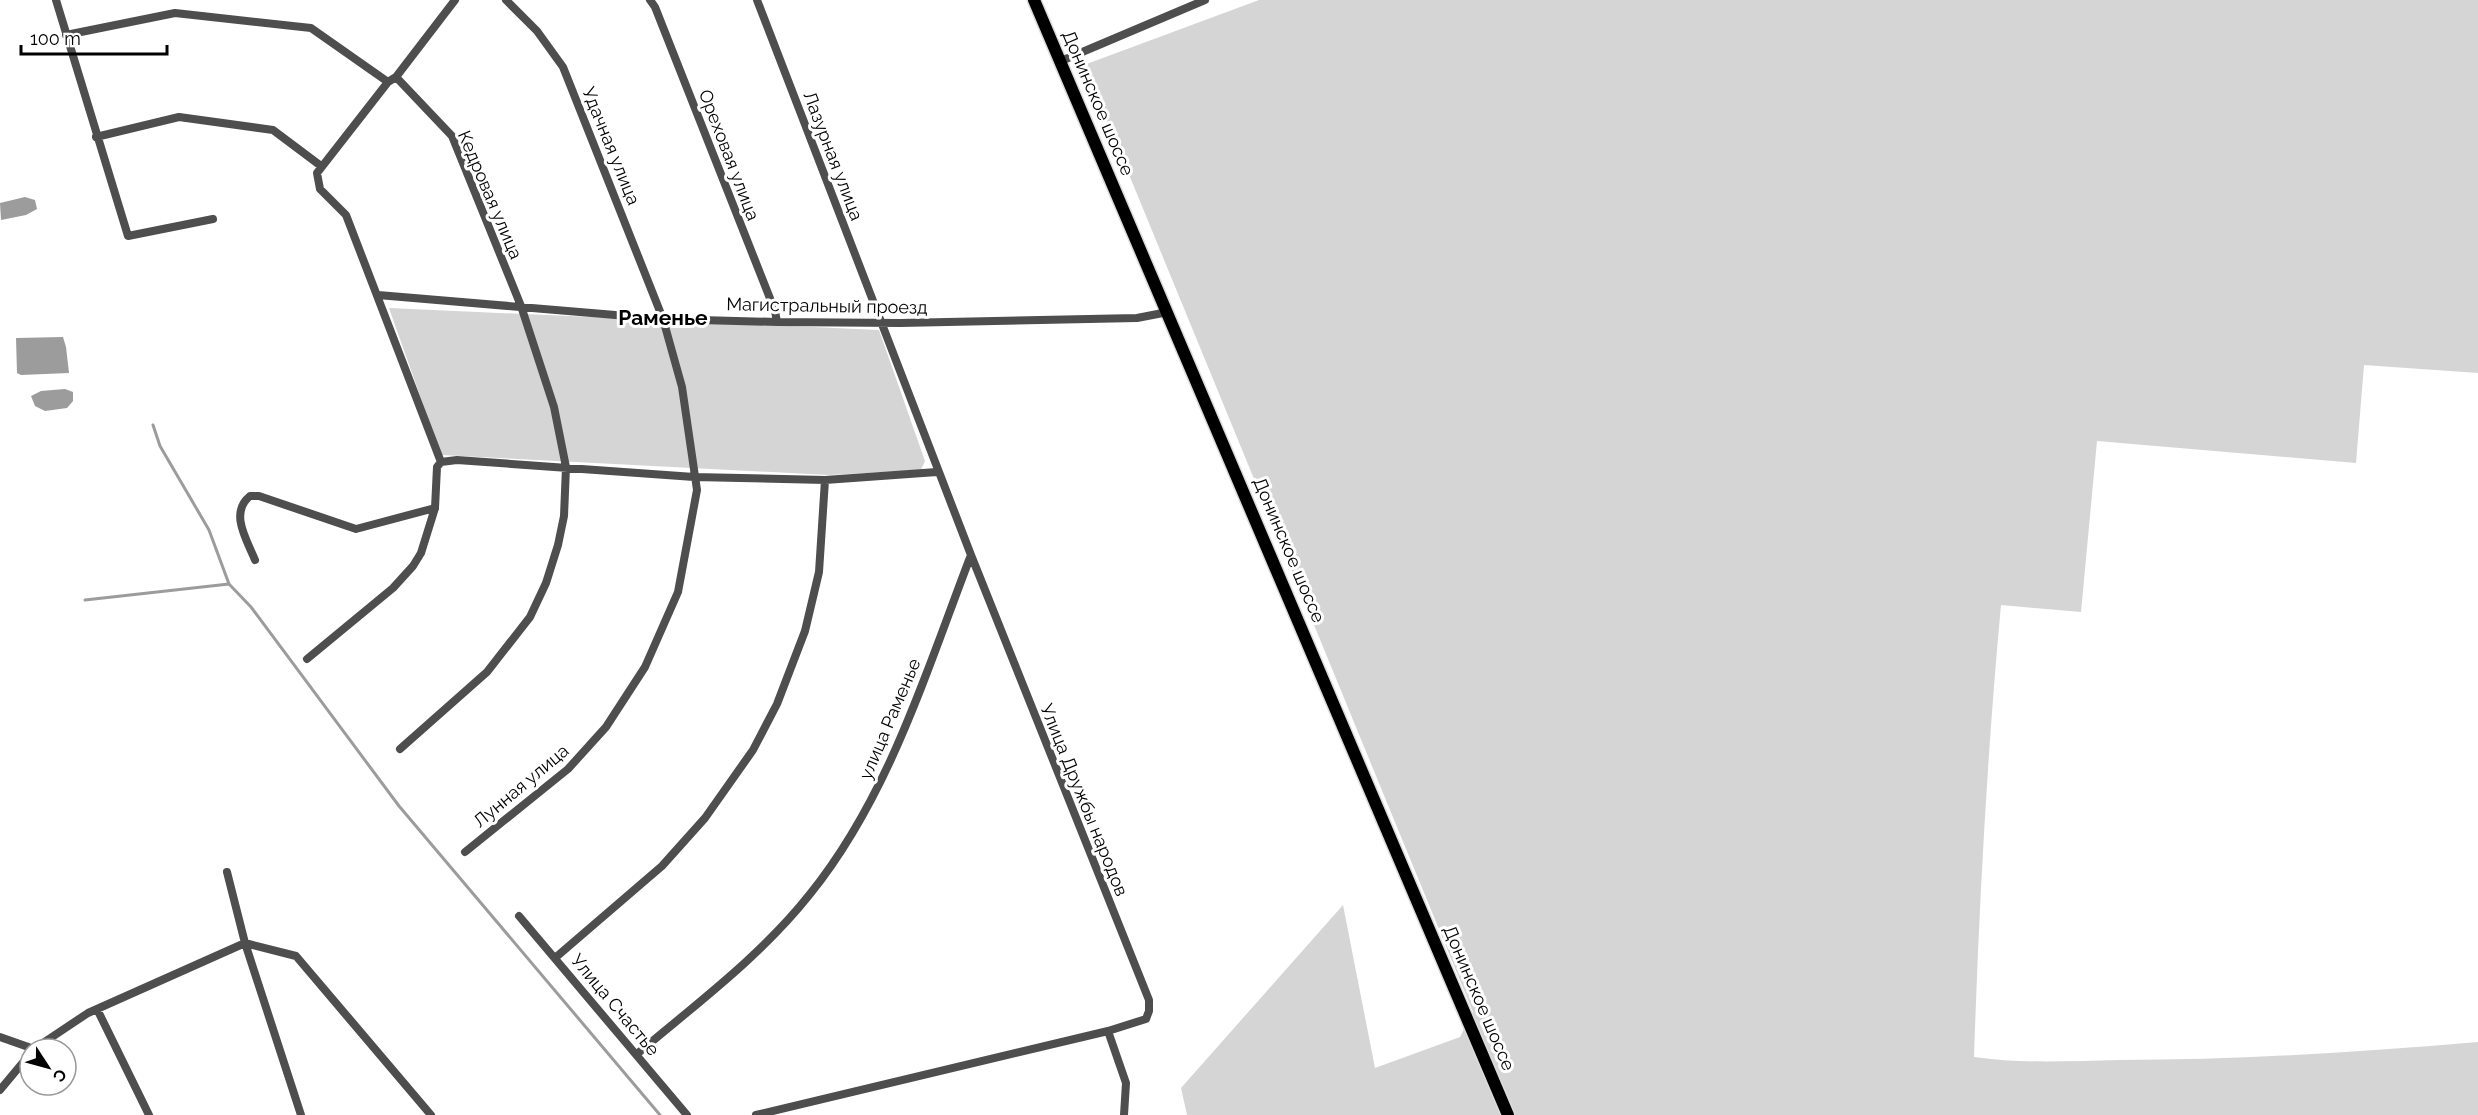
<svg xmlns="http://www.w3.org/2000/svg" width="2478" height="1115" font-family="Raleway,sans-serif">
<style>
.green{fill:#d5d5d5}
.water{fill:#9c9c9c}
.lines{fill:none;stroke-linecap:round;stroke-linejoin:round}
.stream{stroke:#9c9c9c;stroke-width:3}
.primary-casing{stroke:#dbdbdb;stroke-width:15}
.minor{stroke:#4e4e4e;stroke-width:8}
.primary{stroke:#000;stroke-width:12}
.labels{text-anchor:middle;stroke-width:6;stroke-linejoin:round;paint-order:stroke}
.street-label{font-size:18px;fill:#000;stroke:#fff}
.quarter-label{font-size:21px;font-weight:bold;fill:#000;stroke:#fff}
</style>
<rect width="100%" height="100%" fill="#fff"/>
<path class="green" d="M1259,0H2478V373L2364,365L2356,463L2097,441L2081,612L2001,605C1987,756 1979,906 1974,1057C2021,1064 2072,1061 2119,1060C2239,1060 2359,1052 2478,1042V1115H1187L1181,1088L1343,905L1375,1068L1460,1037L1473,1012L1084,65Z
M389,308L879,330L925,461L921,470L829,475L441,455Z"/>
<path class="water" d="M25,197L35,200L37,209L26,215L1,220L0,203Z
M63,337L66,347L69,373L21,375L17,373L16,338Z
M65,389L73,392V401L67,408L45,411L35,406L31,396L41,391Z"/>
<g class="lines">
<path class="stream" d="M153,425L160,446L209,530L229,584
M85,600L229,584L251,607L399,806L660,1115"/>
<g class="primary-casing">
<path id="primary" d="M1034,0L1508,1115"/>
</g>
<path class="minor" d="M56,0L128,236L213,219
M650,0L655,7L775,311L777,322
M66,35L175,13L311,28L388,82
M1061,61L1205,0
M396,77L452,136L521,306L554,407L566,467L564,516L558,545L546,583L530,617L487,672L400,749
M96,137L179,117L273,130L321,166
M378,295L663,319L777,322L900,323L1137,318L1168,312
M441,462L346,215L320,189L317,173L388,82L396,77L455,0
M441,462L457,460L694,477L825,480L937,472
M971,555L1149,1000V1011L1146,1019L1108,1031L1126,1083L1124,1115
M255,560C247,540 229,513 250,496H259L356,529L435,508
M307,659L393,588L413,566L421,553L435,508L437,467L441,462
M465,852L568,769L606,727L645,667L678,592L697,490L682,387L663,319L563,67L537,31L506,0
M227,872L245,943L301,1115
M519,916L687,1115
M555,958L662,866L705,818L753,750L777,704L805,631L819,572L825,480
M97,1009L149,1115
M0,1037L34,1049L88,1013L245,943L296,956L431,1115
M637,1054C696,1004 761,956 810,894C889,796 926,672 971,555L757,0
M0,1090L30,1054
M756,1115L1108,1031"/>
<use href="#primary" class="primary"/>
</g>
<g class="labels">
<g class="street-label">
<text transform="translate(1098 103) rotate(67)" y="6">Донинское шоссе</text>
<text transform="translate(611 146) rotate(68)" y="6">Удачная улица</text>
<text transform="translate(729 155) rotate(69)" y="6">Ореховая улица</text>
<text transform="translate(833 156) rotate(69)" y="6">Лазурная улица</text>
<text transform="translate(490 195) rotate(67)" y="6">Кедровая улица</text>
<text transform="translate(827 306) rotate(1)" y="6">Магистральный проезд</text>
<text transform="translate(1289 550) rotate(67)" y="6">Донинское шоссе</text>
<text transform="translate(890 719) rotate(-67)" y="6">улица Раменье</text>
<text transform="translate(521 786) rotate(-40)" y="6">Лунная улица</text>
<text transform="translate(1084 800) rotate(68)" y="6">Улица Дружбы народов</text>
<text transform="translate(1479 998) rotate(67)" y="6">Донинское шоссе</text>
<text transform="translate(615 1005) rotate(50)" y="6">Улица Счастье</text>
</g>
<g class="quarter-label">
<text x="663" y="325">Раменье</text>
</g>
</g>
<g transform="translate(48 1067) rotate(126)"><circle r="28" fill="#ffffff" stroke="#999999" stroke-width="1.5"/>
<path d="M0-4.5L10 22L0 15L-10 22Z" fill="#000000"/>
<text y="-9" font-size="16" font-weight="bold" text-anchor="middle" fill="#000000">С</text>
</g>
<path d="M21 45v9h146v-9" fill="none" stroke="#000000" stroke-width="3"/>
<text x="30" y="45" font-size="18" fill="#000000" stroke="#ffffff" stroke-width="4.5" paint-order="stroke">100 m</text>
</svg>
